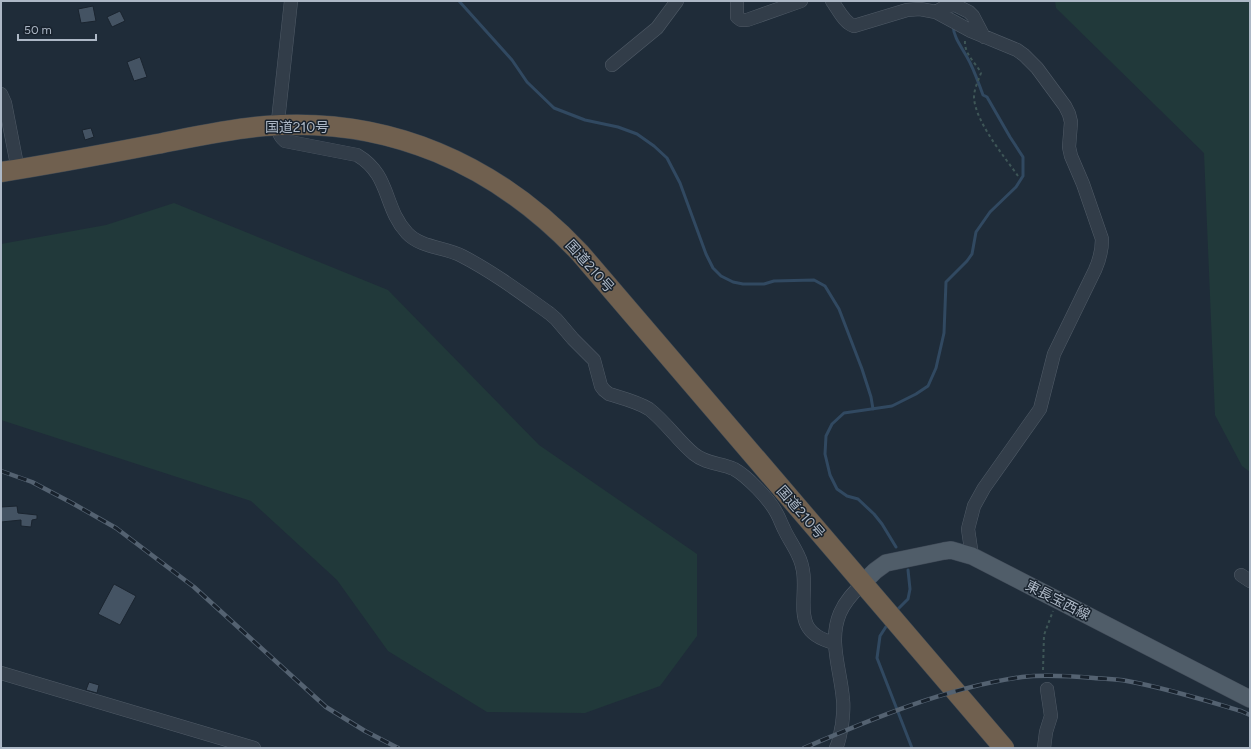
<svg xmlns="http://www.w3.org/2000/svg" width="1251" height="749" font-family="Figtree,'Noto Sans JP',sans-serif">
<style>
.green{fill:#21393a}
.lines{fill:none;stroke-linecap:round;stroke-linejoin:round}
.stream{stroke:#314961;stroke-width:3}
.building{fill:#445363;stroke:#1a242f}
.minor-casing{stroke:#505b67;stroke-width:14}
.major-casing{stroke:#3f4956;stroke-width:18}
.highway-casing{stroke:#3d4853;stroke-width:21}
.path{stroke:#3e5657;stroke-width:2;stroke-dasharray:3 3;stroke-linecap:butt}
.minor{stroke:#323d49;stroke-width:13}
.major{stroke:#505d69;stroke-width:17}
.highway{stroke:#70604f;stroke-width:20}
.rail-casing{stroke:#546271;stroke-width:4.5}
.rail{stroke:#18222d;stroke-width:3;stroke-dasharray:9;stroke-linecap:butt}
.labels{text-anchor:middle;stroke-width:3;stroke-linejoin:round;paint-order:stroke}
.street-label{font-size:14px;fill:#adb8c6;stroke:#18222d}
</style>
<rect width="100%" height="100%" fill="#1f2c39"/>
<path class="green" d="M1055,1H1250V472L1242,466L1215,415L1204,153L1056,8Z
M174,203L388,290L539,445L697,554V636L660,686L585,713L487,712L388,651L337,580L251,501L1,420V244L106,225Z"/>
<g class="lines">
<path class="stream" d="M459,1L512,60L527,82L554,108L585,120L618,127L637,134L654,146L667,158L680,183L706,254L713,268L721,276L733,282L743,284H764L774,281L814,280L825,286L839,309L862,369L871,397L873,409
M896,547L882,524L874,514L858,499L847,496L837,489L830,475L825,454L826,436L832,424L844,413L892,406L916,394L928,386L936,368L944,333L946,282L967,261L972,254L976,232L990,212L1016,187L1023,176V157L1010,137L987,97L983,95C978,82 974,69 967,57C961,46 954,38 953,26
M896,611L908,599L910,589L908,570
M889,622L880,636L877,658L912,748"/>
</g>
<path class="building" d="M93,6L96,21L81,23L78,9Z
M120,11L125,21L112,27L107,17Z
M140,57L147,77L134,81L127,62Z
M91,128L94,137L85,140L82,130Z
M17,506L18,513L37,515V519L32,520L31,527L21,526V520L1,522V507Z
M114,584L136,596L120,625L98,614Z
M89,682L99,685L97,693L86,690Z"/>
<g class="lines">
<g class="minor-casing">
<path id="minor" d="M291,1L278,121C278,130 278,135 285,141L357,155C391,175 383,207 407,233C421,248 445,247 462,256C493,272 521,293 549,313L556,319L573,339L594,360L601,386L604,390L609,394C622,398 638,402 649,409C666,422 678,441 694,454C706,464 721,463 734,469C747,476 769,499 776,512C779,517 781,523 784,529C788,538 794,546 798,555C816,590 782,631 835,643
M737,1V17L741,20H747L801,1
M832,1C838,9 844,23 854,26L907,10L920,9L936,12L971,31L1017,50L1024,55L1037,68L1065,106L1069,114L1071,122L1069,147L1071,156L1083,184L1102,239C1102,251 1100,259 1095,270L1054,354L1040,409L984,488L974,506L968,529L972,556
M936,12L946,6L955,5L969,12L973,16L984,37
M612,65L657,28L677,1
M1,94L5,103L18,170
M1241,575L1250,581
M1,673L254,748
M836,748C840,740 840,733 842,725C843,716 844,708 843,700C841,671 828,641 840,613C845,601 854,592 862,584
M1044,748L1046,732L1051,716L1047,689"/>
</g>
<g class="major-casing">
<path id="major" d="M862,584L875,571L886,563L944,551L951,550L972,556L1250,699"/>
</g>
<g class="highway-casing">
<path id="highway" d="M1,172C53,164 105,154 157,144C193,137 229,129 265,126C388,116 496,164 580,253L1004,748"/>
</g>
<path class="path" d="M965,41C964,54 976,63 981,73C978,81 974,89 974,98C976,123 1004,156 1018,176
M1043,670L1044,635L1053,611"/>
<use href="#minor" class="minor"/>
<use href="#major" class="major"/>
<use href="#highway" class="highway"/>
<g class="rail-casing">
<path id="rail" d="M1,471L32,482L72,503L116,528L194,587L326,707L365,731L398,748
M804,748C874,718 946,688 1022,677C1045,674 1071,676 1094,678C1105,679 1117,679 1127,681C1166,688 1204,700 1241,711L1250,715"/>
</g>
<use href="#rail" class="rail"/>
</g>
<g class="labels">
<g class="street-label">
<text x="297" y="132">国道210号</text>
<text transform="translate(590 266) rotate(48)" y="5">国道210号</text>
<text transform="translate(801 512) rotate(49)" y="5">国道210号</text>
<text transform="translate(1058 600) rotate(27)" y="5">東長宝西線</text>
</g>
</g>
<rect width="1251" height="749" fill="none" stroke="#adb8c6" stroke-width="4"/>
<path d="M18 34v6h78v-6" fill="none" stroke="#adb8c6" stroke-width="2"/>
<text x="24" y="34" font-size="12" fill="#adb8c6" stroke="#18222d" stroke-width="3" paint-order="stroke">50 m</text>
</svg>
